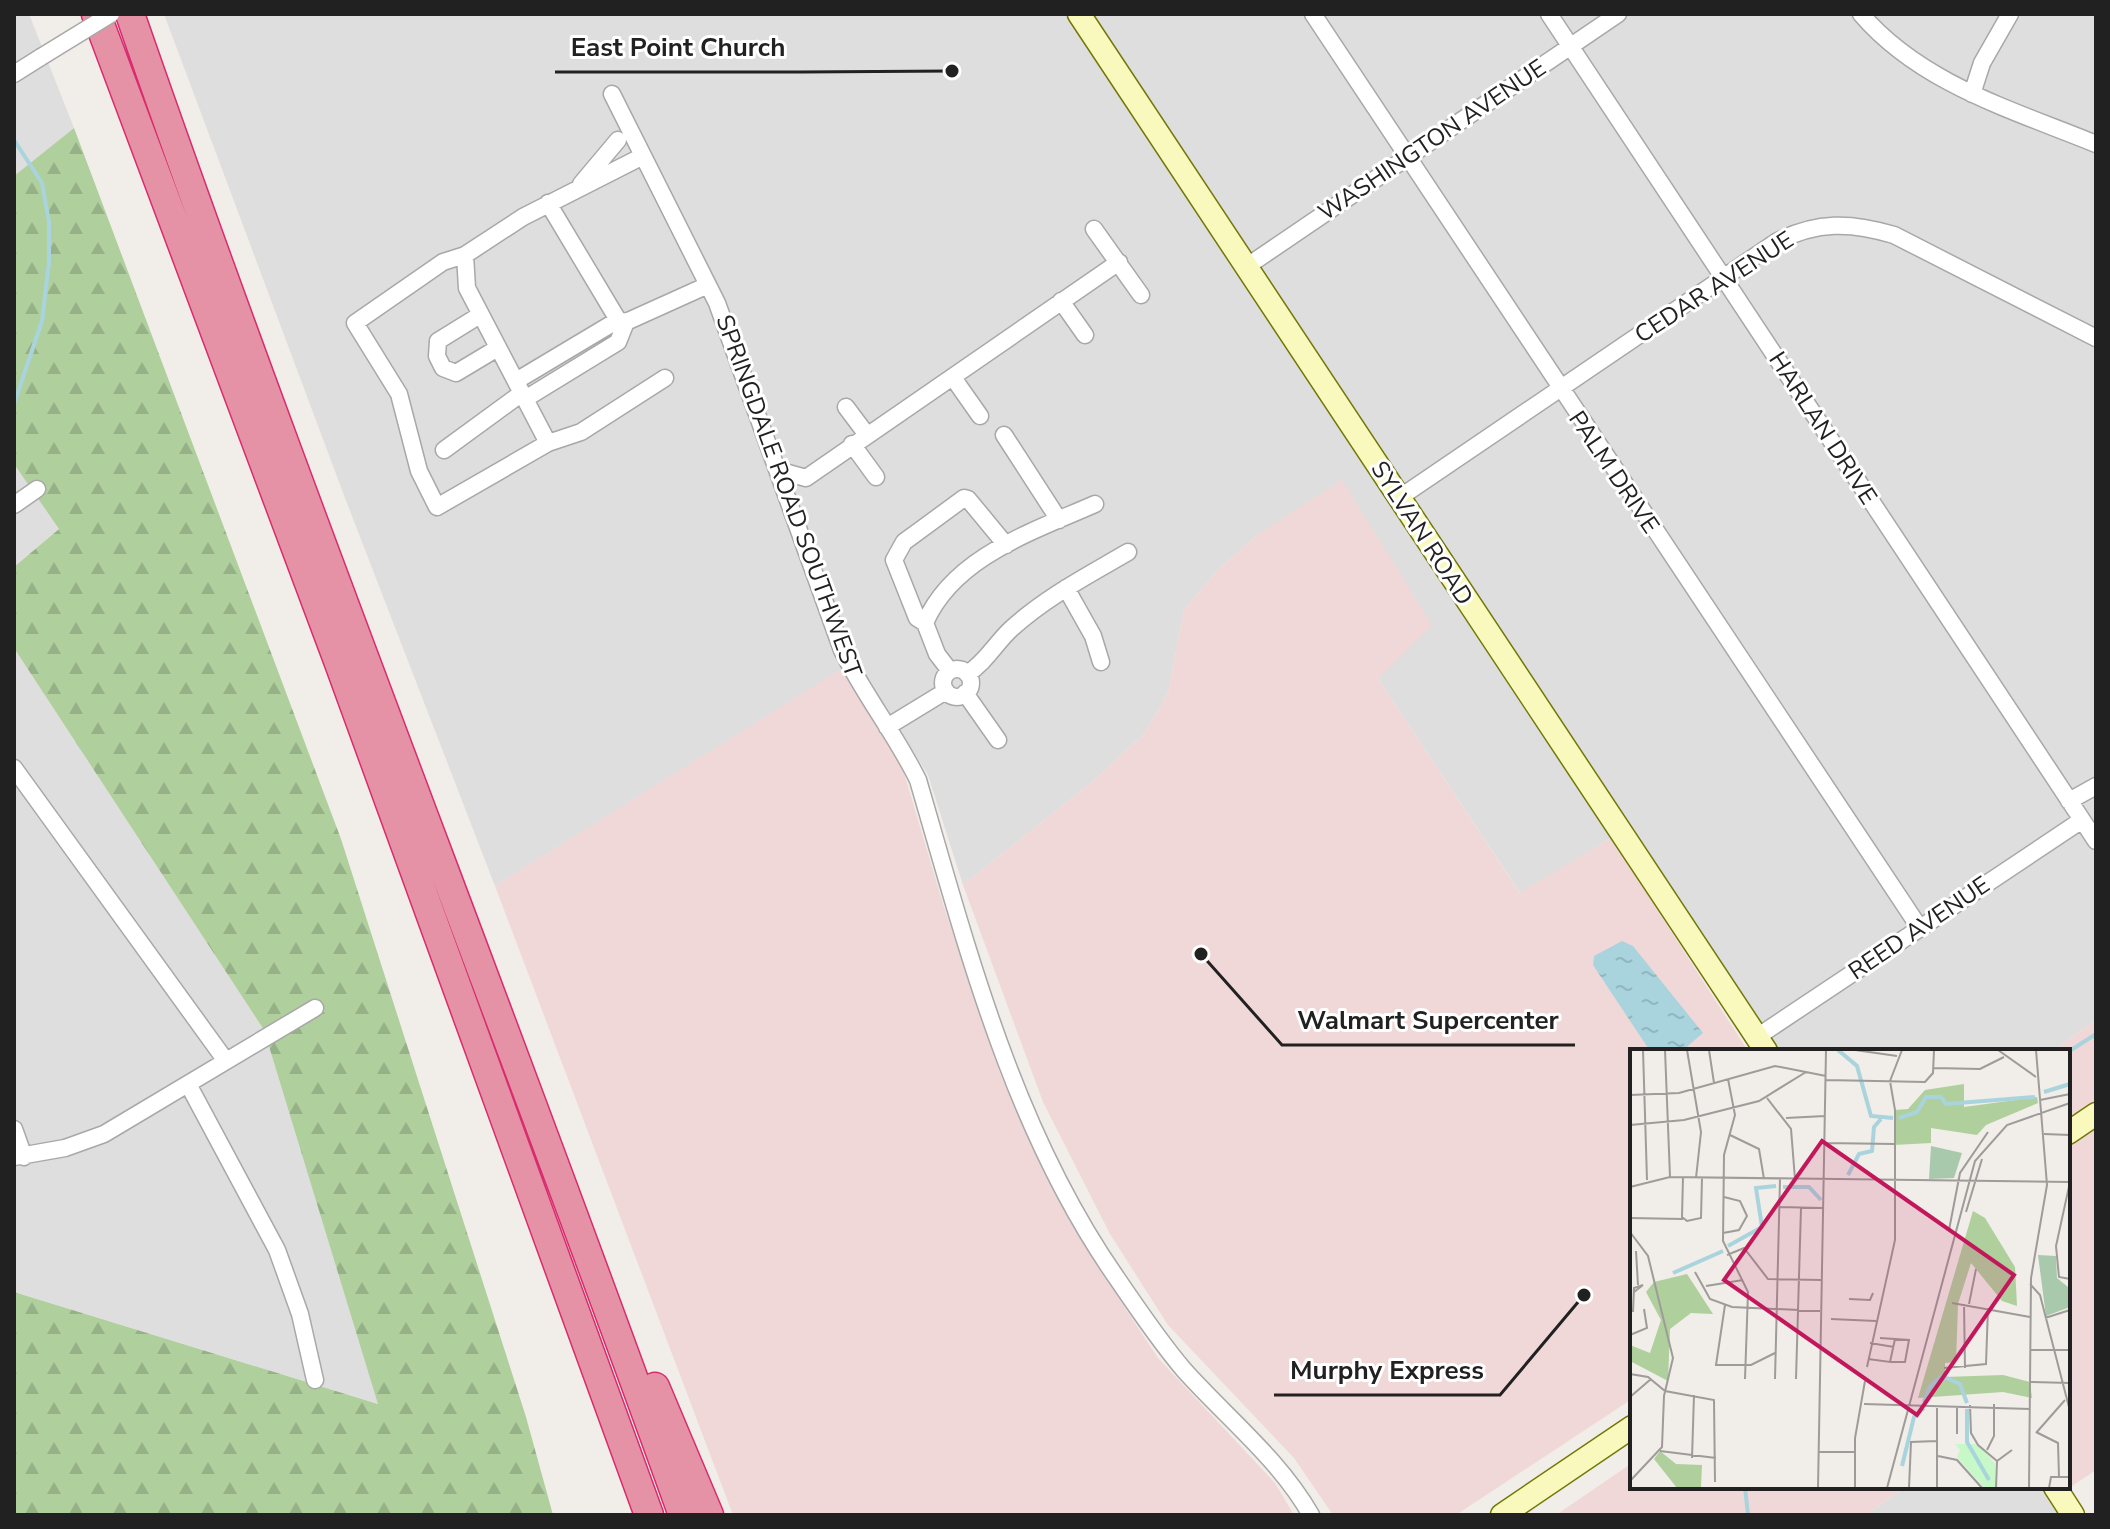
<svg xmlns="http://www.w3.org/2000/svg" width="2110" height="1529" font-family="'Nunito Sans',sans-serif">
<style>
.residential{fill:#dfdede}
.commercial{fill:#f1d8d8}
.forest{fill:url(#forest-firs)}
.water{fill:url(#water-ripples)}
.lines{fill:none;stroke-linecap:round;stroke-linejoin:round}
.stream{stroke:#a9d4dd;stroke-width:4}
.street-casing{stroke:#a8a8a8;stroke-width:19}
.secondary-casing{stroke:#727807;stroke-width:25}
.highway-casing{stroke:#d82c6f;stroke-width:31}
.street{stroke:#fff;stroke-width:16}
.secondary{stroke:#f9f9be;stroke-width:22}
.highway{stroke:#e692a6;stroke-width:28}
.street-bridge-casing{stroke:#a8a8a8;stroke-width:19;stroke-linecap:butt}
.street-bridge{stroke:#fff;stroke-width:16}
.labels{text-anchor:middle;stroke-width:6;stroke-linejoin:round;paint-order:stroke}
.street-label{font-size:24px;fill:#212121;stroke:#fff}
.inset-river{fill:none;stroke:#a9d4dd;stroke-width:4}
.inset-road{fill:none;stroke:#9e9b98;stroke-width:2}
.view{fill:#c2185b;fill-opacity:0.15;stroke:#c2185b;stroke-width:4}
.inset-edge{fill:none;stroke:#212121;stroke-width:4}
.leader{fill:none;stroke:#212121;stroke-width:3}
.callout-dot{fill:#212121;stroke:#fff;stroke-width:3}
.callout-label{font-size:26px;text-anchor:middle;font-weight:bold;fill:#212121;stroke:#fff;stroke-width:6;stroke-linejoin:round;paint-order:stroke}
</style>
<defs>
<pattern id="forest-firs" width="22" height="20" patternUnits="userSpaceOnUse" patternTransform="scale(2)"><rect width="22" height="20" fill="#afcf9d"/><path d="M5 1l3.5 6h-7zM16 11l3.5 6h-7z" fill="#96b187"/></pattern>
<pattern id="water-ripples" width="26" height="14" patternUnits="userSpaceOnUse" patternTransform="scale(2)"><rect width="26" height="14" fill="#a9d4dd"/><path d="M2 4q2-2 4 0t4 0M15 11q2-2 4 0t4 0" fill="none" stroke="#91b6bd"/></pattern>
</defs>
<rect width="100%" height="100%" fill="#f1ede8"/>
<path class="residential" d="M14,14H29L74,128L14,176Z
M164,14H2096V1020L2053,1051H1776L1625,829L1521,894L1378,679L1256,536L1218,570L1184,610L1168,693L1144,734L1091,783L963,885L928,775L857,660L495,886L345,498Z
M14,464L59,529L14,567Z
M14,648L264,1030L379,1404L14,1292Z
M1905,1487H2068L2086,1515H1866Z"/>
<path class="commercial" d="M1342,480L1432,625L1378,679L1520,893L1611,838L1748,1051H1632V1399L1456,1515H1333L1294,1458L1168,1325L1110,1234L1043,1102L963,885L1091,783L1144,734L1168,693L1184,610L1218,570L1256,536Z
M843,668L902,766L944,907L1000,1073L1030,1140L1104,1276L1158,1358L1275,1483L1294,1515H733L495,886Z
M2096,1020V1470L2069,1488L2068,1051H2053Z
M1632,1463V1487H1905L1866,1515H1556Z"/>
<path class="forest" d="M74,128L341,839L526,1417L553,1515H14V1292L378,1404L264,1030L14,648V567L59,529L14,464V176Z"/>
<path class="water" d="M1622,941L1633,946L1703,1033L1682,1051H1650L1593,965L1594,956Z"/>
<g class="lines">
<path class="stream" d="M14,140L42,183L49,222V262L42,321L14,404
M2068,1052L2096,1034
M1745,1487L1748,1515"/>
<g class="street-casing">
<path id="street" d="M1313,14L1919,927
M1549,14L2096,841
M1861,14C1921,84 2013,110 2096,144
M14,74L41,57
M612,94L717,303L842,650C864,695 896,735 918,780C968,951 1013,1129 1116,1277C1137,1308 1160,1342 1184,1370C1227,1418 1279,1459 1311,1515
M1972,94L1982,63L2010,14
M581,184L618,140
M548,203L618,320
M1094,229L1141,295
M465,255L443,262L355,323L399,394L419,471L437,507L548,443L581,432L665,378
M1246,267L1618,14
M1061,301L1085,335
M480,315L438,341L437,356L443,368L456,373L496,349
M954,379L980,416
M516,381L618,320L626,322L708,285
M525,399L618,342L626,322
M846,407L867,435
M1004,435L1059,520
M548,443L467,288L465,255L523,217L643,156
M852,444L876,477
M444,450L522,393
M788,473L806,478L1119,262
M1399,498L1776,242C1817,221 1851,222 1894,235L2096,338
M14,505L37,489
M1066,588L1093,636L1101,662
M925,623L917,618L894,560L904,542L964,498L968,499L1006,545
M943 683a14 14 0 1 1 28 0a14 14 0 1 1-28 0Z
M950,671L937,654L925,623C953,557 1034,531 1095,504
M967,674C986,662 995,644 1011,629C1046,597 1087,576 1128,552
M965,693L998,740
M887,727L946,691
M14,768L226,1061
M2069,801L2096,786
M1757,1037L2082,820
M188,1084L277,1250L300,1314L315,1380
M14,1129L24,1157
M14,1157L65,1148L104,1134L315,1008"/>
</g>
<g class="secondary-casing">
<path id="secondary" d="M1079,14L1766,1051
M2068,1133L2096,1114
M2055,1487L2073,1515
M1502,1515L1632,1427"/>
</g>
<g class="highway-casing">
<path id="highway" d="M96,14L339,663L649,1515
M130,14C305,518 503,1013 683,1515
M655,1387L709,1515"/>
</g>
<use href="#street" class="street"/>
<use href="#secondary" class="secondary"/>
<use href="#highway" class="highway"/>
<g class="street-bridge-casing">
<path id="street-bridge" d="M41,57L111,14"/>
</g>
<use href="#street-bridge" class="street-bridge"/>
</g>
<g class="labels">
<g class="street-label">
<text transform="translate(1432 140) rotate(-34)" y="8">WASHINGTON AVENUE</text>
<text transform="translate(1714 287) rotate(-33)" y="8">CEDAR AVENUE</text>
<text transform="translate(1823 428) rotate(57)" y="8">HARLAN DRIVE</text>
<text transform="translate(1614 472) rotate(56)" y="8">PALM DRIVE</text>
<text transform="translate(789 496) rotate(70)" y="8">SPRINGDALE ROAD SOUTHWEST</text>
<text transform="translate(1422 533) rotate(57)" y="8">SYLVAN ROAD</text>
<text transform="translate(1919 928) rotate(-34)" y="8">REED AVENUE</text>
</g>
</g>
<g transform="translate(1630 1049)">
<rect width="440" height="440" fill="#f1ede8"/>
<path d="M334,35V58L407,48L408,54L356,76L347,86L301,79V94L264,96V61L278,60L295,41ZM343,162L355,169L385,218L387,257L372,252L341,214L328,255L326,313L315,314V328L373,326L400,333L402,349L373,343L288,349ZM57,225L83,265L61,264L40,280L38,332L0,312V296L20,304L31,271L16,243L24,233ZM30,402L46,415L72,416L71,439H47L24,410Z" fill="#afcf9d"/>
<path d="M301,97L332,104L324,129L299,130ZM408,206L426,207L427,229L438,238L440,258L416,267Z" fill="#a9c9ac"/>
<path d="M325,395H345L355,403L365,415V439H354L327,408L330,401Z" fill="#c7f9c8"/>
<path class="inset-river" d="M208,1L227,17L241,67L263,69M414,43L440,35M269,69L287,63L296,48H311L316,55L405,48M218,126L229,105L242,102L244,78L251,70M153,138H179L191,151M98,197L132,178L126,139L146,137M43,224L93,202M294,353L299,339L312,327L330,335L337,354M337,360V393L359,431M272,417L284,368L294,359"/>
<path class="inset-road" d="M13,1L17,131M35,1L40,128M57,1L71,83L66,129M68,1H79L84,34M225,1L267,7M368,1L406,28M304,19L350,20L374,8M98,30L105,66L94,106L93,192L118,243L115,330M196,31L295,33L303,24L304,1M0,46L49,44L145,17L196,27M137,49L161,80L165,130M410,51L440,45M156,69L195,67M0,76L54,71L129,52L176,23M414,85L440,86M100,86L129,100L134,130M194,94L265,95M53,128L52,168L57,172L71,169L72,129M440,133L426,197L429,228L440,230M0,138L40,128L440,133M149,158L193,159M336,163L352,110M0,169L53,170M319,181L330,124L358,83M0,183L18,207L43,309L34,347L32,398L0,432M93,184L109,181L117,167L110,152L94,148M6,202L8,236M0,205V234M97,206L114,199L138,230L191,231M65,223L80,250L102,258L190,262M400,235L410,246L440,362M76,237L113,231M219,250L240,251L243,244M322,254L400,268M334,255L335,319M339,255L346,220M95,256L86,316H121L145,304M3,263L4,239L13,236L4,243M415,269L440,261M201,270L246,272M0,286L17,279L14,260M250,289L279,291L275,313H260M240,294L264,298M400,301H440M238,310L260,313L265,290M237,318L265,191V61L260,32L272,1M314,319L356,315L358,259M0,325L18,328L35,342L84,351L85,433M145,330L150,130M166,330L171,159M400,333L440,334M0,348L21,330M234,355L400,360M340,356L341,384L348,396L367,412L382,401M406,383L428,394L429,428M406,384L435,351M327,385V357M357,401L364,387V355M30,402L86,409M188,403H225M308,407L327,411L352,439M62,409L64,346M188,439L196,1M225,439V389L235,332M257,439L345,112L377,76L440,54M279,439L281,393L307,392M307,439V359M366,439L367,412M399,439L401,229L417,136L406,1M419,439L421,428H440"/>
<path class="view" d="M192,92L384,226L287,366L94,231Z"/>
<rect width="440" height="440" class="inset-edge"/>
</g>
<path class="leader" d="M952 71L801 72H555M1201 954L1282 1045H1575M1584 1295L1500 1395H1274"/>
<g class="callout-dot">
<circle cx="952" cy="71" r="8"/>
<circle cx="1201" cy="954" r="8"/>
<circle cx="1584" cy="1295" r="8"/>
</g>
<g class="callout-label">
<text x="678" y="56">East Point Church</text>
<text x="1428" y="1029">Walmart Supercenter</text>
<text x="1387" y="1379">Murphy Express</text>
</g>
<rect width="2110" height="1529" fill="none" stroke="#212121" stroke-width="32"/>
</svg>
